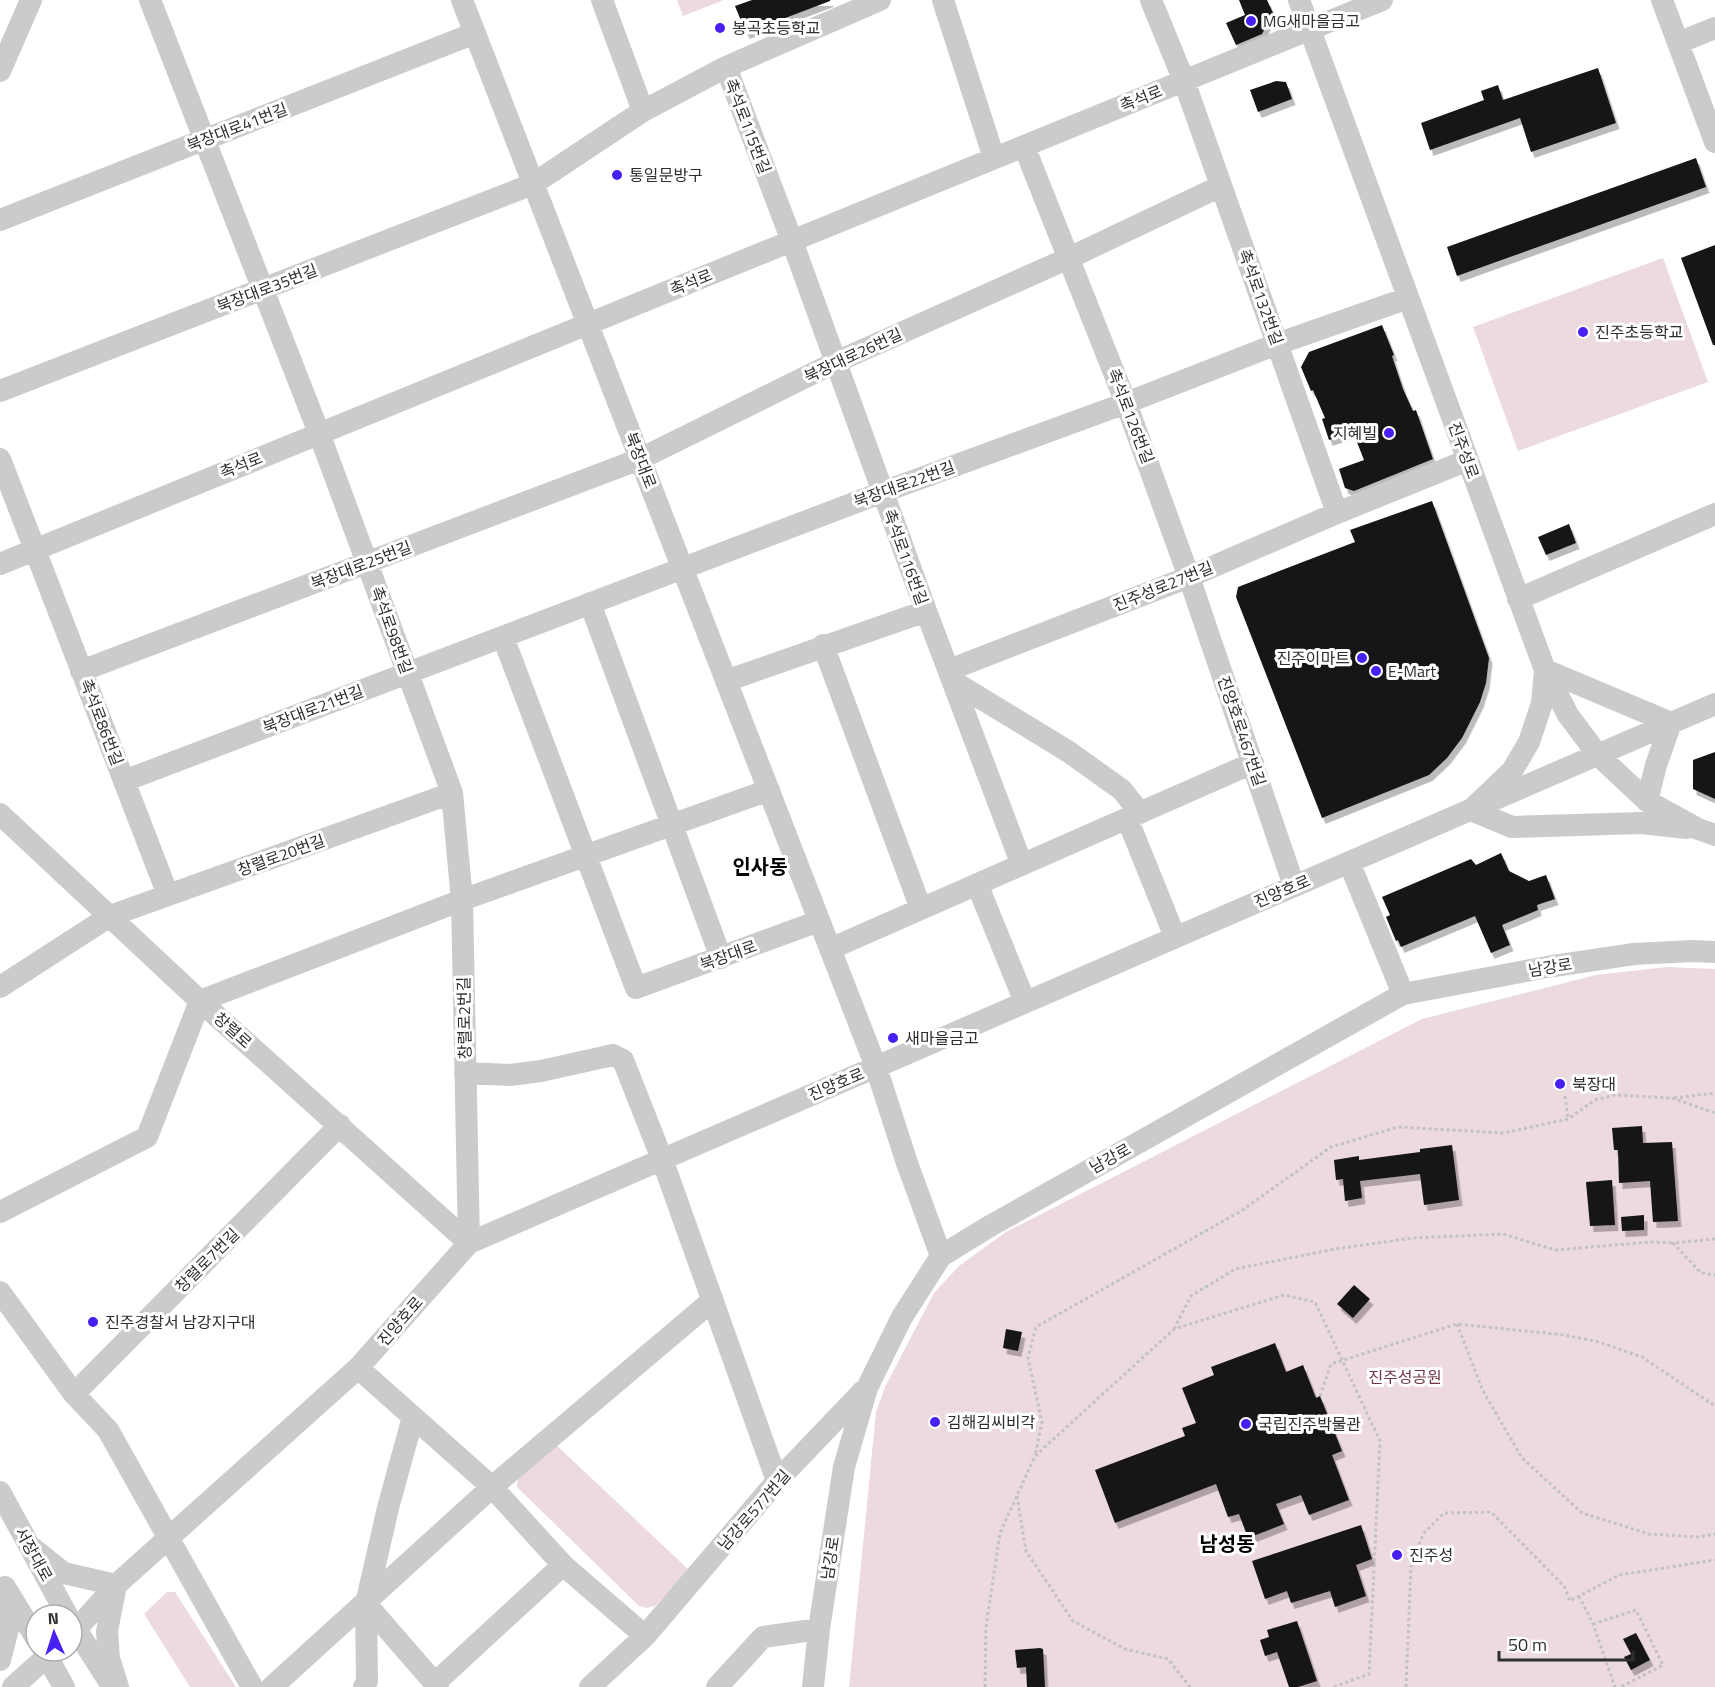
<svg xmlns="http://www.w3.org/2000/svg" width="1715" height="1687" font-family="'Titillium Web','Noto Sans KR',sans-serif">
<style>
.green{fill:#eddadf}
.building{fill:#151515;filter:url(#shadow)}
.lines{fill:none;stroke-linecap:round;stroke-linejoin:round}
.path{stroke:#c2c2c2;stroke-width:3;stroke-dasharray:3 3;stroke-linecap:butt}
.minor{stroke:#cbcbcb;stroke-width:22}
.poi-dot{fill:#4920f4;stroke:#fff;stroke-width:2}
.labels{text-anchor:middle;stroke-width:6;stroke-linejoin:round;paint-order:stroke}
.poi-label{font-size:16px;fill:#2e2e2e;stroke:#fff;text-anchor:start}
.street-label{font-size:16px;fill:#2e2e2e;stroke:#fff}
.park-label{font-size:16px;fill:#6d3742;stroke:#fff}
.quarter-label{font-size:20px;font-weight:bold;fill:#000;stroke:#fff}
</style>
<defs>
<filter id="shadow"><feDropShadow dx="3.5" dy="6" stdDeviation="0" flood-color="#0004"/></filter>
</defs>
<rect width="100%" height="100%" fill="#fff"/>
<path class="green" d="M677,0H724L683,16Z
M1663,258L1708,382L1518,451L1473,327Z
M1667,967L1715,969V1687H849L876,1412L885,1387L934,1293L959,1266L1006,1232L1422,1019L1596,975Z
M552,1441L689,1570L655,1606L647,1608L639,1606L517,1487L518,1471Z
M167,1592H175L236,1687H190L144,1614Z"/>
<path class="building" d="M752,0H830V1L746,33L735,6Z
M1239,0H1267L1273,13L1262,34L1236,45L1226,23L1245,15Z
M1598,68L1616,123L1531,152L1520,118L1430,150L1421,123L1484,100L1481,91L1498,85L1503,100Z
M1276,81L1286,82L1292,99L1258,112L1250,90Z
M1696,158L1706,187L1457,276L1447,247Z
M1715,245V345H1713L1681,258Z
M1382,325L1394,355L1392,356L1403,389L1413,411L1416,410L1433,459L1354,491L1345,488L1339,469L1364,460L1353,432L1329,440L1322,419L1325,418L1313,390L1311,391L1301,367L1309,352Z
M1432,501L1489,658L1486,683L1480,702L1462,738L1447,758L1429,775L1322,818L1236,597L1238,587L1355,542L1350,530Z
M1569,524L1576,543L1546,555L1538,537Z
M1715,752V799L1693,789V760Z
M1501,853L1509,871L1529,881L1546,875L1555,899L1537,905L1538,910L1502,925L1510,945L1491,953L1475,916L1401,947L1398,940L1396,941L1386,917L1390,915L1382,897L1471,859L1476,865Z
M1642,1126L1643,1143L1672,1142L1678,1221L1653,1222L1650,1181L1619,1183L1618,1150H1614L1612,1128Z
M1452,1145L1459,1200L1424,1205L1420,1174L1360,1181L1362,1198L1345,1201L1343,1179L1336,1180L1334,1160L1359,1156V1160L1420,1152V1149Z
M1612,1180L1615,1225L1590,1226L1586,1182Z
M1644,1215V1230L1622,1231L1621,1217Z
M1354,1285L1370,1299L1353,1318L1337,1304Z
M1006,1329L1022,1332L1018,1351L1003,1348Z
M1275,1343L1286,1372L1303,1365L1316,1398L1320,1396L1342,1451L1332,1455L1349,1500L1309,1515L1301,1495L1276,1504L1284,1524L1248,1538L1239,1514L1228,1517L1216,1484L1115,1523L1095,1470L1185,1436L1182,1428L1196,1423L1182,1388L1214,1375L1211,1367Z
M1361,1525L1372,1559L1356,1565L1366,1596L1335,1607L1330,1591L1291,1603L1287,1591L1265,1599L1252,1561Z
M1297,1621L1317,1681L1298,1687H1289L1277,1652L1265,1656L1260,1640L1269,1637L1267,1630Z
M1636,1633L1650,1660L1631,1670L1624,1657L1631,1654L1623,1639Z
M1040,1648L1043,1649L1045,1687H1027L1026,1667L1017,1668L1015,1650Z"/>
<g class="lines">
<path class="path" d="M1565,1096L1568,1119
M1674,1098L1715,1093
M1715,1239L1673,1243L1701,1273L1715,1275
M1457,1324L1483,1391L1522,1458L1582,1513L1649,1534L1698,1537L1715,1534
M1174,1329L1191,1296L1235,1269L1335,1249L1413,1238L1503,1234L1555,1250L1651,1242L1673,1243
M1320,1396L1331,1364L1457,1324L1564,1335L1599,1342L1642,1357L1715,1406
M1017,1496L1026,1551L1073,1621L1125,1649L1168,1659L1190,1687
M1579,1596L1593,1624L1615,1687
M1593,1624L1636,1610L1663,1665L1621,1687
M985,1687L986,1627L1000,1533L1035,1456
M1334,1687L1369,1674L1380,1441L1315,1302L1284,1295L1174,1329L1035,1456L1042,1422L1028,1358L1036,1327L1241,1211L1331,1147L1398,1127L1504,1133L1568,1119L1595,1100L1615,1095L1672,1098L1715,1113
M1406,1687L1411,1566L1423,1534L1444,1513L1491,1512L1564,1586L1570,1601L1619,1575L1715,1560"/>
<path class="minor" d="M150,0L319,433L452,793L462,900L469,1243
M462,0L876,1067L907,1163L941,1256
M602,0L643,111
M943,0L994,158
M1151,0L1184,81L1337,513
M1299,0L1545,670L1568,715L1598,755L1647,801L1698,829L1715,835
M1662,0L1715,142
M1678,43L1715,28
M726,67L792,241L926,611L1022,865
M0,71L31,0
M1024,146L1126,403L1189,577L1294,886
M0,220L475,33
M0,391L533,184L643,111L726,67L880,0
M0,459L168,895
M0,564L1382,0
M1518,599L1715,514
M590,603L721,958
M503,637L636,988L819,921
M823,645L921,909
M949,670L1189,577L1337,513L1468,460
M81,671L640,459L836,362L1069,258L1221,186
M726,681L926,611
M954,682L1069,752L1122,790L1140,813
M124,781L883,492L1126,403L1277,344L1408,298
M1647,801L1656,765L1671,723L1545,670L1542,703L1529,742L1512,771L1471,810L1512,827L1641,823L1687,828
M0,814L200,1001L469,1243
M1127,818L1175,937
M1349,862L1403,994
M977,884L1025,1002
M830,949L1253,763
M0,987L110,916L452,793
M465,1073L510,1075L541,1071L613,1055L623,1060L662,1159L777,1481
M0,1212L147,1137L200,1001L462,900L769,790
M0,1292L74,1394L108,1430L252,1687
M358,1368L492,1487L563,1565L645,1636
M74,1394L340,1125
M0,1492L67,1615
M30,1546L64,1573L116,1585L107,1631L109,1658L118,1687
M8,1592L36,1638
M366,1604L438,1687
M72,1623L110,1683
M72,1634L116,1585L358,1368L469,1243L1715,704
M44,1651L64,1687
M0,1660L9,1625L5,1587
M435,1683L563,1565
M13,1687L53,1651
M272,1687L492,1487L713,1300
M364,1687L367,1681L366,1604L388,1508L413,1417
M590,1687L645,1636L777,1481L863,1391
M717,1687L763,1637L819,1629
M813,1687L819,1629L844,1467L867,1388L902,1317L941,1256L990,1226L1403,994L1547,967L1634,954L1692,951L1715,952"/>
</g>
<g class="poi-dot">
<circle cx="1251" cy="21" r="6"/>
<circle cx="720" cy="28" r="6"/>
<circle cx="617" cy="175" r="6"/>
<circle cx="1583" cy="332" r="6"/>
<circle cx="1389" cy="433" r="6"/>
<circle cx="1362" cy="658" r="6"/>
<circle cx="1376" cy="671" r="6"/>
<circle cx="893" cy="1038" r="6"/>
<circle cx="1560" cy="1084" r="6"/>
<circle cx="93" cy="1322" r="6"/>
<circle cx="935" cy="1422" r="6"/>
<circle cx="1246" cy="1424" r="6"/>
<circle cx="1397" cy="1555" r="6"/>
</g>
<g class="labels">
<g class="poi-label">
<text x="1263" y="27">MG새마을금고</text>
<text x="732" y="34">봉곡초등학교</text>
<text x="629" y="181">통일문방구</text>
<text x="1595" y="338">진주초등학교</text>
<text x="1377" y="439" text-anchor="end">지혜빌</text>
<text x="1350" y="664" text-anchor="end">진주이마트</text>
<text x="1388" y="677">E-Mart</text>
<text x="905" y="1044">새마을금고</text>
<text x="1572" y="1090">북장대</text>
<text x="105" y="1328">진주경찰서 남강지구대</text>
<text x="947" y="1428">김해김씨비각</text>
<text x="1258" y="1430">국립진주박물관</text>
<text x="1409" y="1561">진주성</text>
</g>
<g class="street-label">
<text transform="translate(1141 98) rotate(-22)" y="6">촉석로</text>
<text transform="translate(748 126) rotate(69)" y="6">촉석로115번길</text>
<text transform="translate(237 127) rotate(-21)" y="6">북장대로41번길</text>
<text transform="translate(691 282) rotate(-22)" y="6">촉석로</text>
<text transform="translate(267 288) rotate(-21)" y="6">북장대로35번길</text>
<text transform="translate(1261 297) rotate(70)" y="6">촉석로132번길</text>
<text transform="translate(853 355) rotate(-25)" y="6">북장대로26번길</text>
<text transform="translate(1131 416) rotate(69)" y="6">촉석로126번길</text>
<text transform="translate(1464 450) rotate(70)" y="6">진주성로</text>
<text transform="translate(641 460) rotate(69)" y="6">북장대로</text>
<text transform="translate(241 465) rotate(-22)" y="6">촉석로</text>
<text transform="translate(904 484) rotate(-20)" y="6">북장대로22번길</text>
<text transform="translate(906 557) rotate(70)" y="6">촉석로116번길</text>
<text transform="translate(361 565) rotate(-21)" y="6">북장대로25번길</text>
<text transform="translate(1163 586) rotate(-22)" y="6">진주성로27번길</text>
<text transform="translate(392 630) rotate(70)" y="6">촉석로98번길</text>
<text transform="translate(313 709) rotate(-21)" y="6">북장대로21번길</text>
<text transform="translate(102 722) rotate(69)" y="6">촉석로86번길</text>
<text transform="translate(1242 731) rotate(71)" y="6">진양호로467번길</text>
<text transform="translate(281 855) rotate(-20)" y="6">창렬로20번길</text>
<text transform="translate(1282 891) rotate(-23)" y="6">진양호로</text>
<text transform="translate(728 955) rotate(-20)" y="6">북장대로</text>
<text transform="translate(1550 967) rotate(-9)" y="6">남강로</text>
<text transform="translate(464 1018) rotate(-91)" y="6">창렬로2번길</text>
<text transform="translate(233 1030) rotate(42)" y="6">창렬로</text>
<text transform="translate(836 1084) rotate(-23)" y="6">진양호로</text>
<text transform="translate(1110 1158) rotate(-29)" y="6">남강로</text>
<text transform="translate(207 1260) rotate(-45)" y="6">창렬로7번길</text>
<text transform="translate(400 1321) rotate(-49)" y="6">진양호로</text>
<text transform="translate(754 1510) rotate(-49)" y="6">남강로577번길</text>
<text transform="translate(34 1554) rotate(61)" y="6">서장대로</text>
<text transform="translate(830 1558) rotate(-81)" y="6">남강로</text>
</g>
<g class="park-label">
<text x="1405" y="1383">진주성공원</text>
</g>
<g class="quarter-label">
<text x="760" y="874">인사동</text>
<text x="1227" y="1551">남성동</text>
</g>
</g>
<g transform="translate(54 1633) rotate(357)"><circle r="28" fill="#ffffff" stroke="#ababab" stroke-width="1.5"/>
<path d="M0-4.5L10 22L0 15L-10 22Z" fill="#4920f4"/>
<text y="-9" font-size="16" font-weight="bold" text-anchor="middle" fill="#2e2e2e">N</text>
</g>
<path d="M1499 1651v9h134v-9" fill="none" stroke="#2e2e2e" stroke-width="3"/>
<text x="1508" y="1651" font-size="18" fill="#2e2e2e" stroke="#ffffff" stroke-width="4.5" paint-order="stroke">50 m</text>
</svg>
